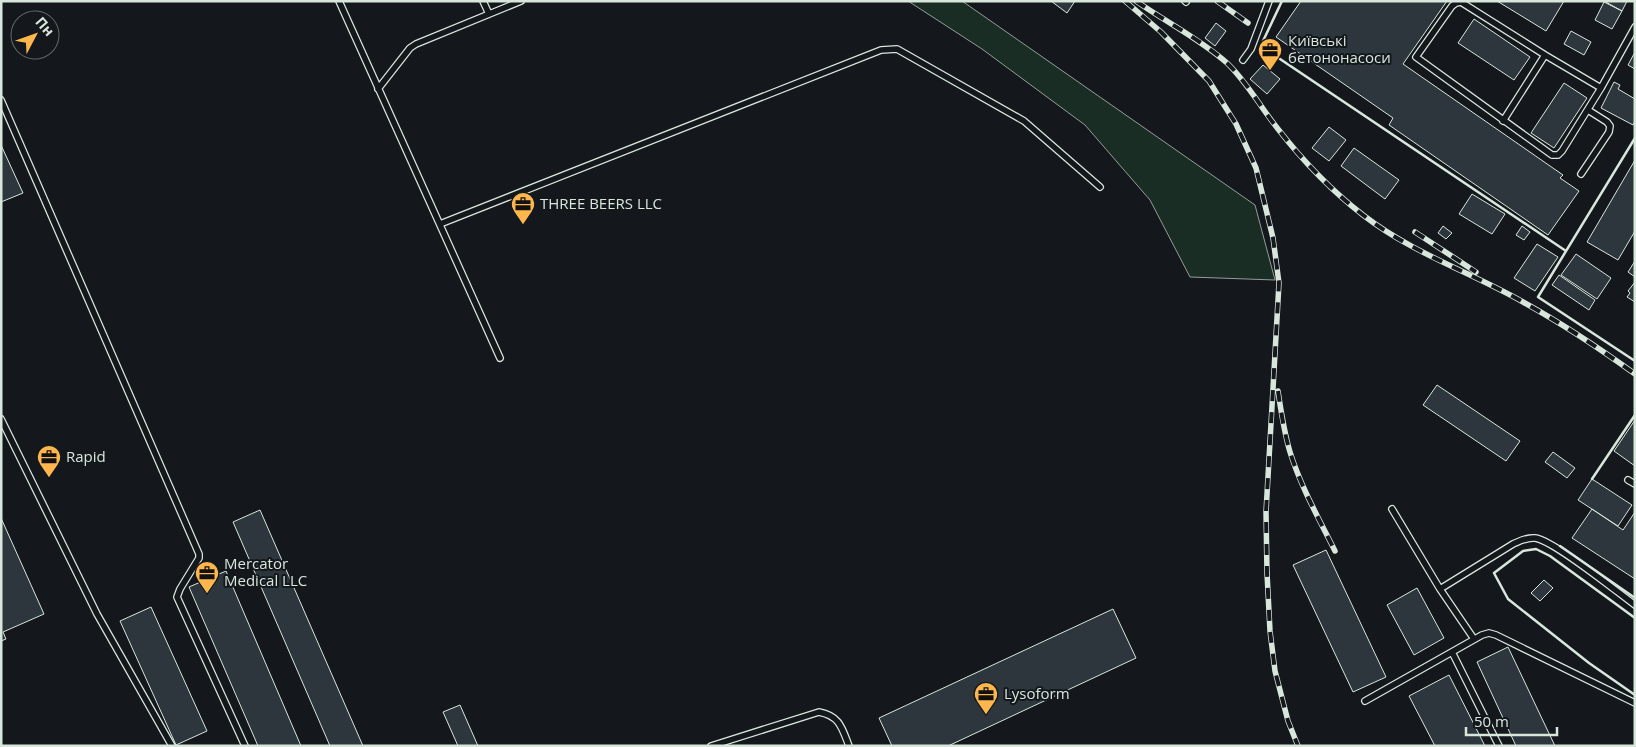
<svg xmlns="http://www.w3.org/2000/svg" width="1636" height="747" font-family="'Open Sans',sans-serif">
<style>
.green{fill:#1a2d24;stroke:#939e99}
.building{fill:#2c363c;stroke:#d8e6dc}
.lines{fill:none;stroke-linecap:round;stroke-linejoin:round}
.lane-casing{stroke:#d8e6dc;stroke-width:8}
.lane{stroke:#14181c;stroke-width:5.5}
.rail-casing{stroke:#d8e6dc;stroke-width:5.5}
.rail{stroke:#14181c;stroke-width:4;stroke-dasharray:11;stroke-linecap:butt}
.wall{stroke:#d8e6dc;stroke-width:2.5}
.labels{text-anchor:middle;stroke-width:4;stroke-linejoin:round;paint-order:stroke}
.poi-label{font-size:15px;fill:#d8e6dc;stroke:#14181c;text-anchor:start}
</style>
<rect width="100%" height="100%" fill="#14181c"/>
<path class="green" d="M908,1H962L1255,205L1275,280L1190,277L1150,200L1085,125L982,49Z"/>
<path class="building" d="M1051,1H1075L1067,13Z
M1301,1H1447L1403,64L1563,175L1560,178L1579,191L1548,235L1389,125L1393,118L1276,37Z
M1497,1H1564L1546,31Z
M1604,1H1627L1622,11Z
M1604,2L1622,11L1612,29L1595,20Z
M1474,19L1530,57L1514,80L1458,43Z
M1216,23L1226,31L1215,46L1205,38Z
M1571,31L1591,42L1584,55L1564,44Z
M1635,52V69L1628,65Z
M1263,65L1280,79L1267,94L1250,79Z
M1614,82L1620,85L1618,89L1635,99V121L1633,125L1601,108Z
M1564,83L1587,98L1554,148L1531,133Z
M1329,127L1346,140L1329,161L1312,148Z
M1,145L23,193L1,202Z
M1354,148L1399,180L1385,199L1341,166Z
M1635,160V231L1618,260L1587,242Z
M1472,194L1505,214L1492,234L1459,214Z
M1443,226L1452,233L1446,239L1438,233Z
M1522,226L1530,232L1524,240L1516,235Z
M1537,244L1558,257L1535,291L1514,278Z
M1576,254L1611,278L1597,299L1561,275Z
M1635,261V277L1628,272Z
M1559,275L1595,300L1589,310L1552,285Z
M1635,282V302L1627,297L1630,293L1628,291Z
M1437,385L1520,441L1506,461L1423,405Z
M1635,420V466L1614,451Z
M1553,452L1575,468L1567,478L1545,462Z
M1592,479L1632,505L1618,526L1578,500Z
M1592,509L1623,530L1635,512V579L1572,538Z
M260,510L363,746H330L233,522Z
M1,518L44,614L3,632L6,639L1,641Z
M1326,550L1386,677L1353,692L1293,565Z
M226,571L301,746H258L189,587Z
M1544,580L1553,588L1540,601L1531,593Z
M1417,588L1444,638L1414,655L1387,605Z
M151,607L207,731L176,745L120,621Z
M1113,609L1136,658L948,746H892L879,718Z
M1508,647L1555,746H1516L1477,662Z
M1449,675L1485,746H1435L1409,696Z
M460,705L478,746H458L443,712Z"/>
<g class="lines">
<g class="lane-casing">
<path id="lane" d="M339,1L500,358
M483,1L489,14
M1185,1L1186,2
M1243,60L1251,49L1269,1
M1601,88L1545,55L1461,2L1456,3L1452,6L1416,57L1552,155H1558L1562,151L1601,88L1635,27
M378,89L410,48L416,44L521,1
M1,100L199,554V558L180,589L177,597L245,746
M1503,121L1545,55
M1581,174L1609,132L1610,126L1607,122L1588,110
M440,224L881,50L897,49L1024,121L1100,187
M1,419L97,614L172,746
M1628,480L1635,484
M1392,509L1440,589L1474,639
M1440,589L1513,544C1520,541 1527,537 1535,538C1553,540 1616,591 1635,605
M1452,652L1499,746
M1365,701L1482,635L1489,633L1496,635L1635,703
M711,746L819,712C840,716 842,728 849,746"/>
</g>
<use href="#lane" class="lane"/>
<g class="rail-casing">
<path id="rail" d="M1125,1L1161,32L1209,81L1236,124L1256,168L1273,238L1279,283L1266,512L1267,573L1270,631L1275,671L1288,721L1298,746
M1136,1C1166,22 1200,39 1227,63C1247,82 1261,108 1278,129C1303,161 1332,191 1363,215C1412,253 1470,272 1523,302C1561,323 1599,348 1635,374
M1217,1L1248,23
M1415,232L1476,272
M1278,391C1281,411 1284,432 1290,452C1301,487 1319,519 1335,551"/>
</g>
<use href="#rail" class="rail"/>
<path class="wall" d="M1282,1L1263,41L1265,49L1566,251
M1635,138L1538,297L1635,361
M1592,479L1635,415
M1560,546L1635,598
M1635,618L1550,556L1536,549L1523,551L1494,573L1508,599L1589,663L1635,695"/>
</g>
<defs>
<g id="office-pin" transform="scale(1.25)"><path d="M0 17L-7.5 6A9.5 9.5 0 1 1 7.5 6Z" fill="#ffb74d" stroke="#14181c"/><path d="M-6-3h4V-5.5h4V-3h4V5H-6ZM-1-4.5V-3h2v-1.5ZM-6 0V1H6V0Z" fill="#111"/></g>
</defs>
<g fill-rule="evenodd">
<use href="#office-pin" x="1270" y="50"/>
<use href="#office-pin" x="523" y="204"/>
<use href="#office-pin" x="49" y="457"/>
<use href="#office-pin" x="207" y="573"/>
<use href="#office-pin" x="986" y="694"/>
</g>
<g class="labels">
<g class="poi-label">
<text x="1288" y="46">Київські<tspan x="1288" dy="17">бетононасоси</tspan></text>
<text x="540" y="209">THREE BEERS LLC</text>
<text x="66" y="462">Rapid</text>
<text x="224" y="569">Mercator<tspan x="224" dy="17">Medical LLC</tspan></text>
<text x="1004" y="699">Lysoform</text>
</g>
</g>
<rect width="1636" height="747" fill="none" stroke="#d8e6dc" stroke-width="5"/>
<g transform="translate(35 35) rotate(49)"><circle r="24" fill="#14181c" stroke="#626a69"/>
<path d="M0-4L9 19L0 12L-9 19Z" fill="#ffb74d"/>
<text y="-8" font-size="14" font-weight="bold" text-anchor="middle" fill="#d8e6dc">Пн</text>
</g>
<path d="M1466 727v8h91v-8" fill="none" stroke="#d8e6dc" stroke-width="2.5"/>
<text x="1474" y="727" font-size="15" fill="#d8e6dc" stroke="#14181c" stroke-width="4" paint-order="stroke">50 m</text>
</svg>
